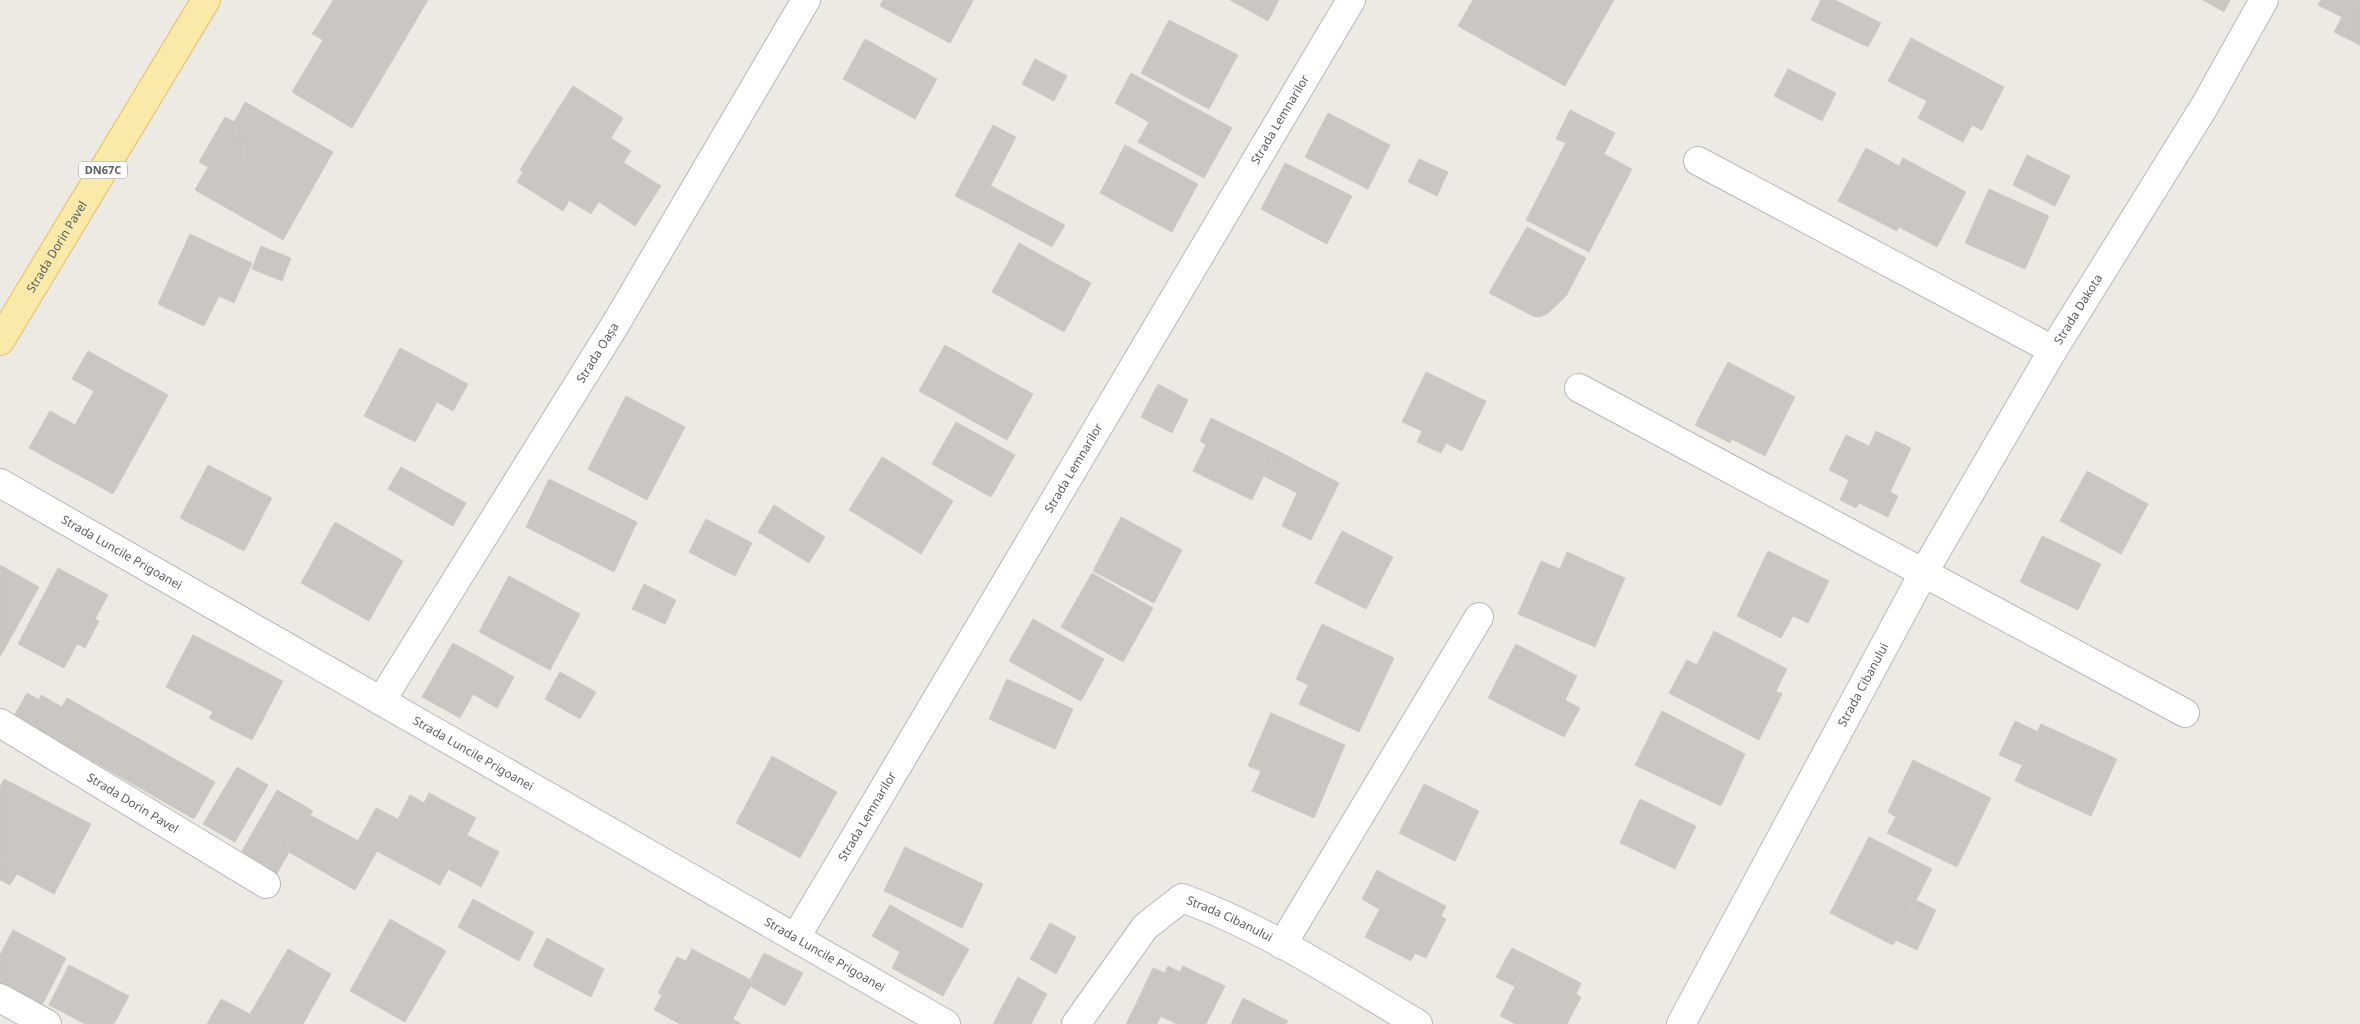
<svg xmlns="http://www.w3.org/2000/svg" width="2360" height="1024" font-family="'Noto Sans',sans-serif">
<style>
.building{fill:#cac6c1;stroke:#d0cbc1}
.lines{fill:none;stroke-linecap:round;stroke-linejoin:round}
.street-casing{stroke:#b4b8bc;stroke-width:30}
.primary-casing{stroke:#e8bd5f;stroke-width:30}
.street{stroke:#fff;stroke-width:28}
.primary{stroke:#faeaa9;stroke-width:28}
.labels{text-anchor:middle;stroke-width:4;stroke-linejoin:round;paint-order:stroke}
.shield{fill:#fff;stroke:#8c8e91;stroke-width:1}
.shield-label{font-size:11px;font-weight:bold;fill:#5a5e62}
.street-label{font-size:12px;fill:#5a5e62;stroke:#fff}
</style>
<rect width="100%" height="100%" fill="#eceae2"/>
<path class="building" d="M333,0H428L395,56L325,14Z
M883,0H972L973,1L950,43L880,6Z
M1230,0H1279L1268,21Z
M1473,0H1614L1565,86L1458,26Z
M1821,0H1835L1881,23L1868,47L1811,20Z
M2203,0H2230L2224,12Z
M2321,0H2360V45L2334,32L2342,17L2318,5Z
M325,14L395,56L352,128L292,92L323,40L312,34Z
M1169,20L1238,55L1209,109L1141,73Z
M1911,38L2004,87L1982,130L1972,125L1957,97L1927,101L1888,81Z
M865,39L937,79L915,119L843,79Z
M1035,59L1067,76L1054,101L1022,84Z
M1788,69L1836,93L1822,121L1774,96Z
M1131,73L1232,128L1204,178L1138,142L1149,122L1115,103Z
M573,86L623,118L611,138L560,106Z
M1957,97L1972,125L1963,142L1918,118L1927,101Z
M245,102L333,152L283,240L195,190L208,167L247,161L234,122Z
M560,106L631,151L591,214L520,170Z
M1570,110L1615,133L1604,154L1632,169L1589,252L1526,220L1566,143L1556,139Z
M1328,113L1390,145L1368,189L1305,157Z
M225,117L234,122L247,161L208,167L199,162Z
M993,125L1016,137L979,208L955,196Z
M1125,145L1198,184L1172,232L1100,193Z
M1866,148L1899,166L1903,158L1966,192L1937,247L1899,227L1897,231L1838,201Z
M2027,155L2070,176L2055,206L2013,185Z
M1419,159L1448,172L1437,196L1408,182Z
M624,163L661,186L635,226L599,202Z
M1285,163L1352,196L1327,244L1261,209Z
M523,172L569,201L563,211L517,182Z
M991,186L1065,225L1052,247L979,208Z
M1989,189L2049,216L2025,269L1965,243Z
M1527,227L1586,258L1566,296L1547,314L1539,317L1533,316L1489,293Z
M190,234L252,263L234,303L219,296L204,326L158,304Z
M1019,243L1091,283L1064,332L992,292Z
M261,246L291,258L282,281L252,269Z
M945,345L1033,394L1007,440L919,391Z
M400,348L468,384L453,411L437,402L415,442L364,416Z
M88,351L168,395L113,494L29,448L50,411L75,425L94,391L72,379Z
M1728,362L1795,397L1765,456L1732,439L1730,443L1695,425Z
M1426,372L1486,401L1462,451L1446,443L1441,453L1417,442L1422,431L1402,422Z
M1158,384L1188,400L1172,433L1141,417Z
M626,396L685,427L647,500L588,469Z
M1211,418L1276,450L1252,500L1193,471L1206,445L1200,441Z
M956,422L1015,455L991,497L932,464Z
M1876,431L1911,448L1890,492L1898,496L1888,517L1859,503L1856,508L1840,500L1849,480L1829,470L1846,435L1869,446Z
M1276,450L1339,483L1311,540L1282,526L1297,493L1264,476Z
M882,457L894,464L861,517L849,510Z
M894,464L953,501L921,554L861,517Z
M208,465L272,498L244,551L180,518Z
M401,467L466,503L453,526L388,489Z
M2087,471L2148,504L2121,554L2060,521Z
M549,479L637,522L614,572L526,527Z
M774,505L825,537L809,563L758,532Z
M1121,517L1182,550L1154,603L1093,571Z
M706,519L752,543L735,576L689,552Z
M335,522L403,561L369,621L301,583Z
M1342,531L1393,557L1366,609L1315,583Z
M2042,536L2101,564L2078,610L2020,582Z
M1768,551L1829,581L1808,623L1793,616L1781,638L1737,616Z
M1567,552L1625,578L1595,647L1518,614L1541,561L1560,569Z
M0,565L39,587L0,657Z
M58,568L108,595L95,619L99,621L85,648L77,644L64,668L18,644Z
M1092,573L1153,608L1123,662L1061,627Z
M509,576L580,614L550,670L479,632Z
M644,584L676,600L665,624L632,609Z
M1033,619L1104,659L1081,701L1009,661Z
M1322,624L1394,658L1359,732L1299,704L1308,685L1296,679Z
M1714,631L1787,669L1776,691L1782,694L1759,740L1669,693L1687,660L1697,665Z
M193,635L283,681L252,740L209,718L213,712L166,687Z
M453,643L490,663L460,718L422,697Z
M1516,644L1577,676L1565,700L1580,708L1564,737L1488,698Z
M490,663L514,677L497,708L473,694Z
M560,672L596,692L580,719L545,699Z
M1007,679L1073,709L1055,749L989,719Z
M27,693L39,700L41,695L62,707L67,698L215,782L194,819L14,716Z
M1662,711L1745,754L1721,806L1635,765Z
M1271,713L1345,745L1314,818L1252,791L1261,771L1248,766Z
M2015,721L2038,732L2022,765L1999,755Z
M2041,724L2117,759L2091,816L2015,781Z
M772,756L837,792L800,858L736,823Z
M1913,760L1991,798L1957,867L1887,833L1896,817L1888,812Z
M237,767L268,785L235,842L203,824Z
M4,779L91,824L54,894L17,874L11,859L0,862V787Z
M1424,784L1479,811L1455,861L1399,833Z
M277,790L313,811L310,815L284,825L289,852L275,877L239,856Z
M429,793L476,818L440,885L358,841L376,808L412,826L431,820L424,803Z
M410,795L424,803L431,820L412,826L398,819Z
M1640,799L1696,826L1675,869L1620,843Z
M310,815L377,851L355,890L289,852L284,825Z
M467,835L499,852L481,887L448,869Z
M1869,837L1932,869L1893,945L1830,913Z
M905,847L983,884L962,928L884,891Z
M11,859L17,874L10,885L0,880V862Z
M1377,870L1395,880L1379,909L1362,899Z
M1395,880L1446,906L1441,916L1446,919L1426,958L1415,953L1411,961L1365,937Z
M473,899L534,932L519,961L458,927Z
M1916,900L1936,910L1917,950L1896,940Z
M890,905L969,949L943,996L892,968L900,952L872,936Z
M390,919L446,951L405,1022L350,991Z
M1050,923L1076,937L1056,974L1030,959Z
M13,930L66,958L41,1007L0,985V955Z
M547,938L604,969L591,997L533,966Z
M1512,948L1530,957L1514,986L1496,977Z
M288,949L331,974L303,1024H267L250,1014Z
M692,949L753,981L733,1019L741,1024H680L654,1010L662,995L658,993L677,957L686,961Z
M764,953L803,973L785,1006L750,986L753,981L750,980Z
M1530,957L1581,983L1576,994L1581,997L1567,1024H1516L1500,1016Z
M69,965L129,996L114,1024H85L49,1005Z
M1168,966L1180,972L1183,966L1225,986L1206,1024H1177L1136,1004L1153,968L1165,973Z
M1018,977L1047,994L1031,1024H993Z
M1243,998L1288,1021L1286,1024H1231Z
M221,999L250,1014L267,1024H207Z
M1136,1004L1161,1016L1157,1024H1126Z"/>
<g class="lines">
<g class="street-casing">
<g id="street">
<path id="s1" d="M1698,161L2053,350L2204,107L2264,0"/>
<path d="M1579,388L2185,713"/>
<path id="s2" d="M0,483L946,1024"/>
<path id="s3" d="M381,701L615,325L806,0"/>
<path id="s4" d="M0,723L266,884"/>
<path id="s5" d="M796,937L1351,0"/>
<path d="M1282,945L1479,617"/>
<path d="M0,998L47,1024"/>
<path id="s6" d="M1076,1024L1145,927L1182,898C1265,928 1342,979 1418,1024"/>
<path id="s7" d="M1681,1024L1924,572L2053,350"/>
</g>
</g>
<g class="primary-casing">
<g id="primary">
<path id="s8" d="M0,341L206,0"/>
</g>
</g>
<use href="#street" class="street"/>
<use href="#primary" class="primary"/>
</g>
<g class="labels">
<rect class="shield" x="79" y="161.5" width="48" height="17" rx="4"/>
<g class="shield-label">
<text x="103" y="174">DN67C</text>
</g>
<g class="street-label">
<text dy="4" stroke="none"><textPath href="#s5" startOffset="950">Strada Lemnarilor</textPath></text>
<text dy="4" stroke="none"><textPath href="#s8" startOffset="110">Strada Dorin Pavel</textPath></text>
<text dy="4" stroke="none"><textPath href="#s1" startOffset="450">Strada Dakota</textPath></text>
<text dy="4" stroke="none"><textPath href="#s3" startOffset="410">Strada Oașa</textPath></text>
<text dy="4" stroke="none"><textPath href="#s5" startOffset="545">Strada Lemnarilor</textPath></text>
<text dy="4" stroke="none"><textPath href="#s2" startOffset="140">Strada Luncile Prigoanei</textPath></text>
<text dy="4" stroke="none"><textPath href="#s7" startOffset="385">Strada Cibanului</textPath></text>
<text dy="4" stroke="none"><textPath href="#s2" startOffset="545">Strada Luncile Prigoanei</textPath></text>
<text dy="4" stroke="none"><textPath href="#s4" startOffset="155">Strada Dorin Pavel</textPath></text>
<text dy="4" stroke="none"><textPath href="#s5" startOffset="140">Strada Lemnarilor</textPath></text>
<text dy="4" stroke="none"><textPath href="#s6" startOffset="218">Strada Cibanului</textPath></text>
<text dy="4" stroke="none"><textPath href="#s2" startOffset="950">Strada Luncile Prigoanei</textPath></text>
</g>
</g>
</svg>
